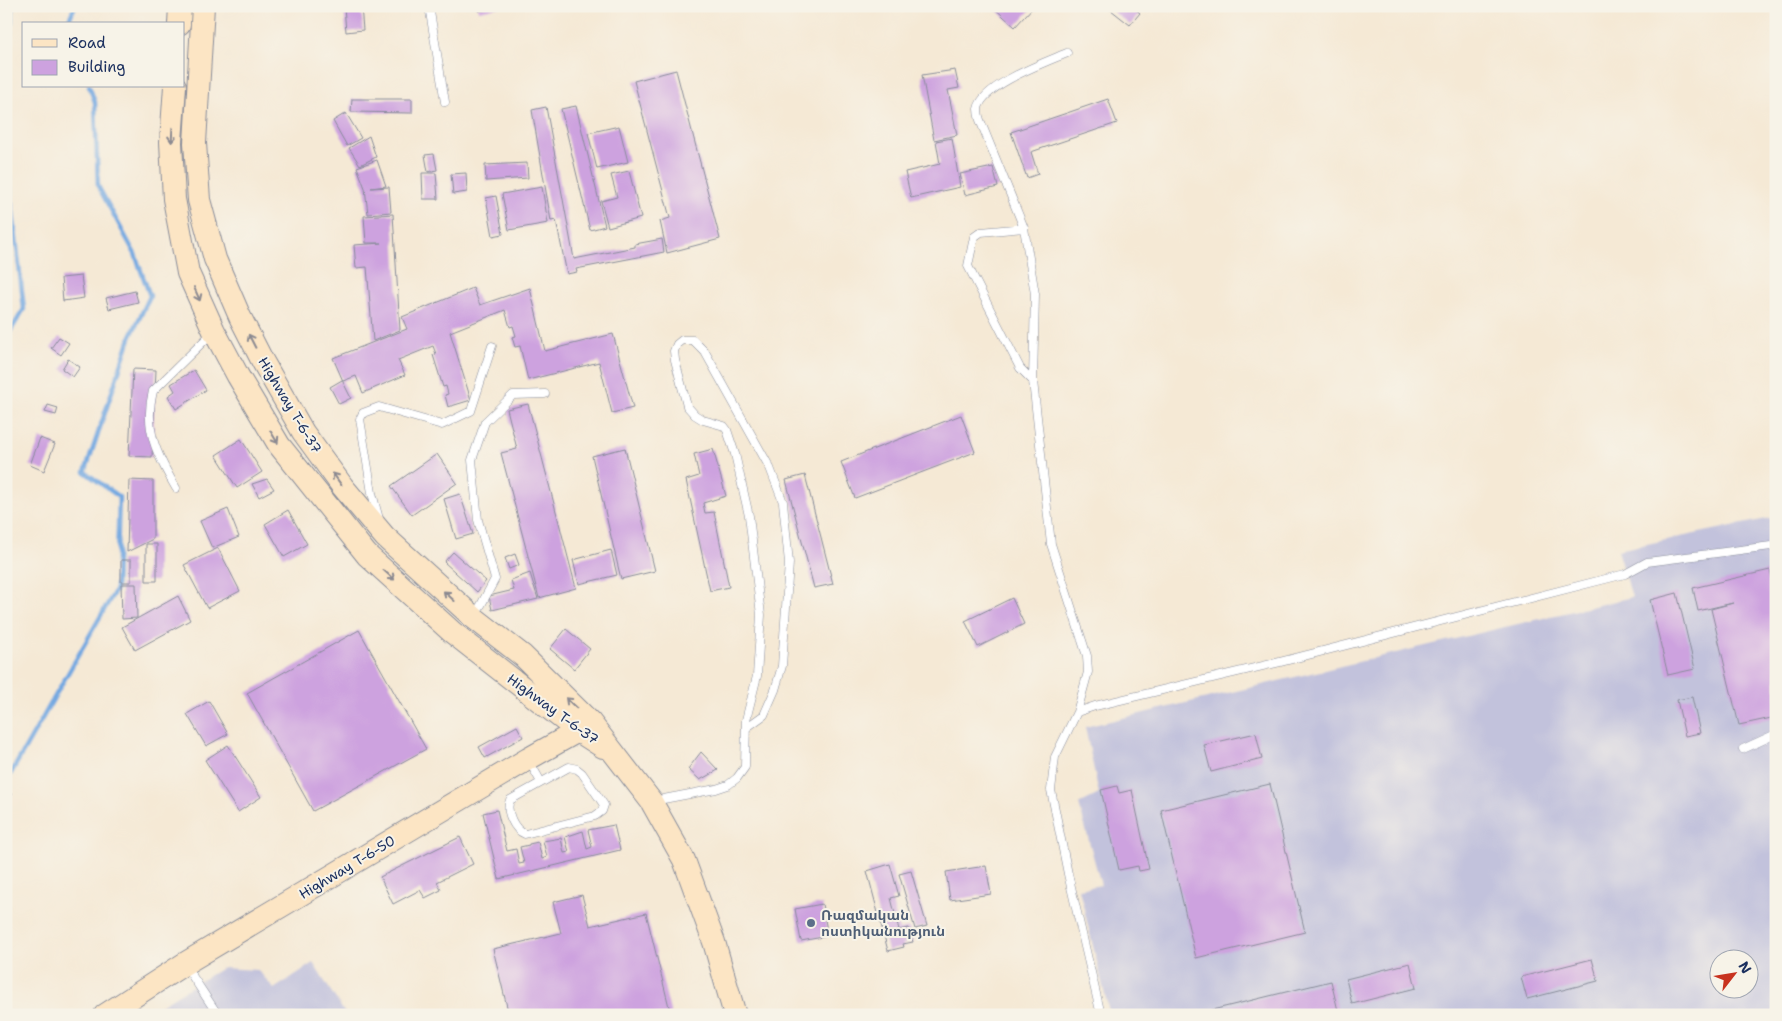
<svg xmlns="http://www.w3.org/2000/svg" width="1782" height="1021" font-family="'Shantell Sans','Noto Sans Armenian',sans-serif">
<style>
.industrial{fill:#c2c2dc;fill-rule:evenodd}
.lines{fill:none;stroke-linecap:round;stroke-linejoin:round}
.stream{stroke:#74a9e1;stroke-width:4.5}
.building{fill:#cda2df}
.lane-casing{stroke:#888c9a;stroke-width:9}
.secondary-casing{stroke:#888c9a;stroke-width:24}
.lane{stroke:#fff;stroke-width:8}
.secondary{stroke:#fce5c4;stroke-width:22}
.oneway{stroke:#8c8a91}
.service-dot{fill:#5c6f8a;stroke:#f7f3e8;stroke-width:2}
.labels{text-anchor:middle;stroke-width:4;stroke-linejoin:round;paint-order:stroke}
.street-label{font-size:14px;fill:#1b2f5e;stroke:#f7f3e8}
.service-label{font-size:14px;font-weight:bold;fill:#4e5e75;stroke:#f7f3e8;text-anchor:start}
</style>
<rect width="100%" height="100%" fill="#f7f3e8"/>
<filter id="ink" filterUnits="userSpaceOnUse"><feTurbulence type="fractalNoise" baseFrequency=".02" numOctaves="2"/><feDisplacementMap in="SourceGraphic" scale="10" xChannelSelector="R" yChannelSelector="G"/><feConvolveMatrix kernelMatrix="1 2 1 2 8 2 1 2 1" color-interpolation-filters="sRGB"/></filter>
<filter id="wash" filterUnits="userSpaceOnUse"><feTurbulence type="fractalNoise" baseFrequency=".0096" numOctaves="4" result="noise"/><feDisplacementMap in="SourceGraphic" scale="20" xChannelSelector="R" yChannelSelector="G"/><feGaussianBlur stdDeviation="1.12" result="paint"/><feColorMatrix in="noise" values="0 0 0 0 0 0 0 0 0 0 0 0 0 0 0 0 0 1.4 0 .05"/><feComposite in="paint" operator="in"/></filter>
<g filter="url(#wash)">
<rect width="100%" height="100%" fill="#f5e9d5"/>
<path class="industrial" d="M1776,517V1015H1110L1079,889L1101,885L1079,804L1099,794L1085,727L1632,597L1618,550ZM1720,958H1750V988H1720Z
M313,963L346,1015H144L222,968L258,970L274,989Z"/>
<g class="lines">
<path class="stream" d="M67,24L75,6
M6,70L13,6
M6,150L24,309L6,338
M6,782L116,589L119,497L85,472L130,338L150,296L135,254L98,186L95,102L89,86"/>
</g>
<g id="blocks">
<path class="building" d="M344,6H361L363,30L346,32Z
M478,6H499V7L479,11Z
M992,6H1034L1015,27Z
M1106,6H1132L1140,13L1130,25Z
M676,70L720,239L667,253L660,221L670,218L634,81Z
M955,70L959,88L948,90L957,135L934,140L922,75Z
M352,99H412V113L351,112Z
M1108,99L1117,123L1031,152L1038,174L1027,178L1011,132Z
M576,106L605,226L590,230L561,109Z
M546,107L574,259L635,247V244L662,239L664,252L576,269L577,272L567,274L556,220L551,221L532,110Z
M346,113L361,138L347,146L333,121Z
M619,126L628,162L597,169L588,133Z
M369,136L376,157L360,165L349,148Z
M952,138L960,187L911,198L905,172L940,164L936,141Z
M434,154L437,170L428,172L425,155Z
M377,160L386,186L371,188L389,187L391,212L368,214L365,188L357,167Z
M527,163L528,178L486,181L485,165Z
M993,167L998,187L965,195L960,174Z
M629,171L641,218L608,227L601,201L617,197L611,175Z
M422,173H436L438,199H423Z
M466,173L467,192L453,194L451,174Z
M542,187L548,223L509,230L502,194Z
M496,196L503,234L493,236L486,198Z
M393,214L400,330L373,341L367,267L356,268L354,245L382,243H366L364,216Z
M81,276L84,298L63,301L61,278Z
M473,288L480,305L530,288L545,351L613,334L633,408L612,413L599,362L528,380L520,346L515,347L512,337L516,336L513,326L510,327L505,310L450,332L471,400L448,407L445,395L448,394L446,386L443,387L433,355L436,354L433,346L398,360L405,375L363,393L356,376L343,381L333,358L407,329L402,317Z
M135,291L138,302L109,309L106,298Z
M59,337L69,343L61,355L51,348Z
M68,359L80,367L73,377L62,369Z
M133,369L156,370L152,457L129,456Z
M194,370L206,390L176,409L168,396L175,391L171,384Z
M342,380L351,398L339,404L330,387Z
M528,404L576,588L539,598L501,453L517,449L507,409Z
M48,405L58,408L56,415L45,412Z
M961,415L975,452L855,498L841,462Z
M40,438L55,444L44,471L30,465Z
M241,439L262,472L237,488L216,455Z
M625,448L655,571L621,579L592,456Z
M713,449L726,496L703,503L705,513L714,512L729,587L710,591L686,480L699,476L694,454Z
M437,454L457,483L412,515L391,486Z
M805,475L833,584L814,588L786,480Z
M267,479L274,489L259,497L252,484Z
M129,480L153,481V539L127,552Z
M460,494L473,534L456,539L444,499Z
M228,509L239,537L212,548L200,521Z
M288,510L307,544L284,557L265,524Z
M146,544H157V581H146Z
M218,548L240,591L207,608L184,565Z
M611,550L617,575L579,584L573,560Z
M453,552L486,581L477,592L444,562Z
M515,554L519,565L509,569L505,558Z
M121,560H131V582H121Z
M1770,570L1776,594V717L1739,725L1711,609L1733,603L1698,611L1693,588Z
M530,573L538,599L492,610L489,596L514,590L511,580Z
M121,584H136L137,618L122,619Z
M1677,593L1695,669L1668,675L1650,600Z
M178,596L190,620L135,650L122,627Z
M1012,598L1024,624L978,647L965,621Z
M566,629L590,649L574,669L550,649Z
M359,630L426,749L313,811L247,693Z
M1692,697L1700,733L1685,736L1677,700Z
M209,701L228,734L206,746L187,714Z
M517,726L523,737L485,758L479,747Z
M1256,733L1262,759L1211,772L1204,745Z
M228,745L261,797L238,812L205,760Z
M701,752L718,770L700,780L688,769Z
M1270,784L1305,932L1196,958L1161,810Z
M1117,786L1119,793L1132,790L1149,869L1139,871L1138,866L1119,870L1101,790Z
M6,787L12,795L6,799Z
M497,810L507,851L516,849L519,864L524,863L520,847L529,845V844L538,842L542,859L547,857L543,841L561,838L564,853L569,852L565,837L583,831L587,849L592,847L588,830L614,825L620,850L499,879L483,813Z
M460,837L473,864L437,882L441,890L425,898L420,890L393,904L380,877Z
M890,864L899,896L891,898L899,930L909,928L913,942L903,944L904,947L888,951L867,871Z
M986,866L991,894L950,900L946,872Z
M911,871L927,926L915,929L899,874Z
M582,895L590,926L646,913L671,1015H509L493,949L561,933L553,902Z
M822,904L828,936L801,941L795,909Z
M1592,959L1598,981L1527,999L1521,977Z
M1410,963L1416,988L1352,1004L1346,979Z
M1331,981L1339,1015H1208V1011Z"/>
</g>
</g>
<g filter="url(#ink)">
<use href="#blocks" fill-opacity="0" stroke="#888c9a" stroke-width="1"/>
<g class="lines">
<g class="lane-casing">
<path id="lane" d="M429,6L445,102
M1024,228L980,120C979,117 978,112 978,109C982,85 1046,62 1067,53
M1033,381L1020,368L968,266L974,237L981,232L1024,228L1035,294L1033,381L1051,544L1087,656L1088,672L1077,712
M176,488C158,457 143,429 153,391L213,332
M379,519L372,493L360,419L363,413L379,407L442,425L471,411L492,346
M474,615L481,605L495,579L478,520L472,460L485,422L513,395L545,394
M1743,749L1776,734
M529,761L541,782
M569,767L577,769L582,773L604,805L602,811L595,816L525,834C514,830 505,811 510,800Z
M653,801L716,789L728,785L737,778L745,767L746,720L757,676L761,615L749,516L735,454L727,430L724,426L703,420L695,415L687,406L675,360L674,351L677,344L682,340H693L705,352L770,468L783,502L789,563L782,666L775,690L764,715L746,728
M185,965L218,1015
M1101,1015L1068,874L1051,790L1055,757L1077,712L1095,706L1280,662L1625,574L1647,562L1771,546L1776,550"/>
</g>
<g class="secondary-casing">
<path id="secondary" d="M203,6L195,143L199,200L215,259L240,317L263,362L303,432L343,487L385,537L473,617L523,656L590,722L651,801L684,860L714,942L735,1015
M179,24L180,6
M175,86L171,142L174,199L188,273L214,331L238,376L279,445L367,555L452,632L578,731L603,747
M105,1015L184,964L528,759L578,731L588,724"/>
</g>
<use href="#lane" class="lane"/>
<use href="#secondary" class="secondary"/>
</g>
<defs><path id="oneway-shaft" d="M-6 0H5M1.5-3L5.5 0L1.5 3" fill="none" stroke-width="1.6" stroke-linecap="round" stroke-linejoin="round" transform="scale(1.25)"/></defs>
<g class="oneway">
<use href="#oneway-shaft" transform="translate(172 135) rotate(93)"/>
<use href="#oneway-shaft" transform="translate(197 294) rotate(66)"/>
<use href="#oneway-shaft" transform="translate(252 341) rotate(-117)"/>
<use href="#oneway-shaft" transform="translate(274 437) rotate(59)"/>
<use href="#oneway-shaft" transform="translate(337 479) rotate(-126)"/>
<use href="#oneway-shaft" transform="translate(389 575) rotate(42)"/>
<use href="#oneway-shaft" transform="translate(449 596) rotate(-138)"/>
<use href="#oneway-shaft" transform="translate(571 703) rotate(-136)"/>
</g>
</g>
<circle class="service-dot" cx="811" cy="923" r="5"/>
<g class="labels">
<g class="street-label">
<text transform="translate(290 405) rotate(59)" y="5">Highway T-6-37</text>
<text transform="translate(553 709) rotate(36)" y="5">Highway T-6-37</text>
<text transform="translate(347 867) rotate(-31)" y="5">Highway T-6-50</text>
</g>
<g class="service-label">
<text x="821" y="920">Ռազմական<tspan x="821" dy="16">ոստիկանություն</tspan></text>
</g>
</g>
<rect width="1782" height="1021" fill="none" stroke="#f7f3e8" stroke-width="25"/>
<rect x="22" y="22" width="162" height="65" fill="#f7f3e8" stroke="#9fa5b1"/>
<rect x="32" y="39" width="25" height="8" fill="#fce5c4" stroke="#9fa5b1"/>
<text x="68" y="48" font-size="15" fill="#1b2f5e">Road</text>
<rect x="32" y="60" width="25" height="15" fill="#cda2df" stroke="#9fa5b1"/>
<text x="68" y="72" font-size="15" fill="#1b2f5e">Building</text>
<g transform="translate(1734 974) rotate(59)"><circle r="24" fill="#f7f3e8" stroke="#9fa5b1"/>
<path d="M0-4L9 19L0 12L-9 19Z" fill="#c8321e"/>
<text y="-8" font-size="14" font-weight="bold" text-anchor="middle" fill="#1b2f5e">N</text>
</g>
</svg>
